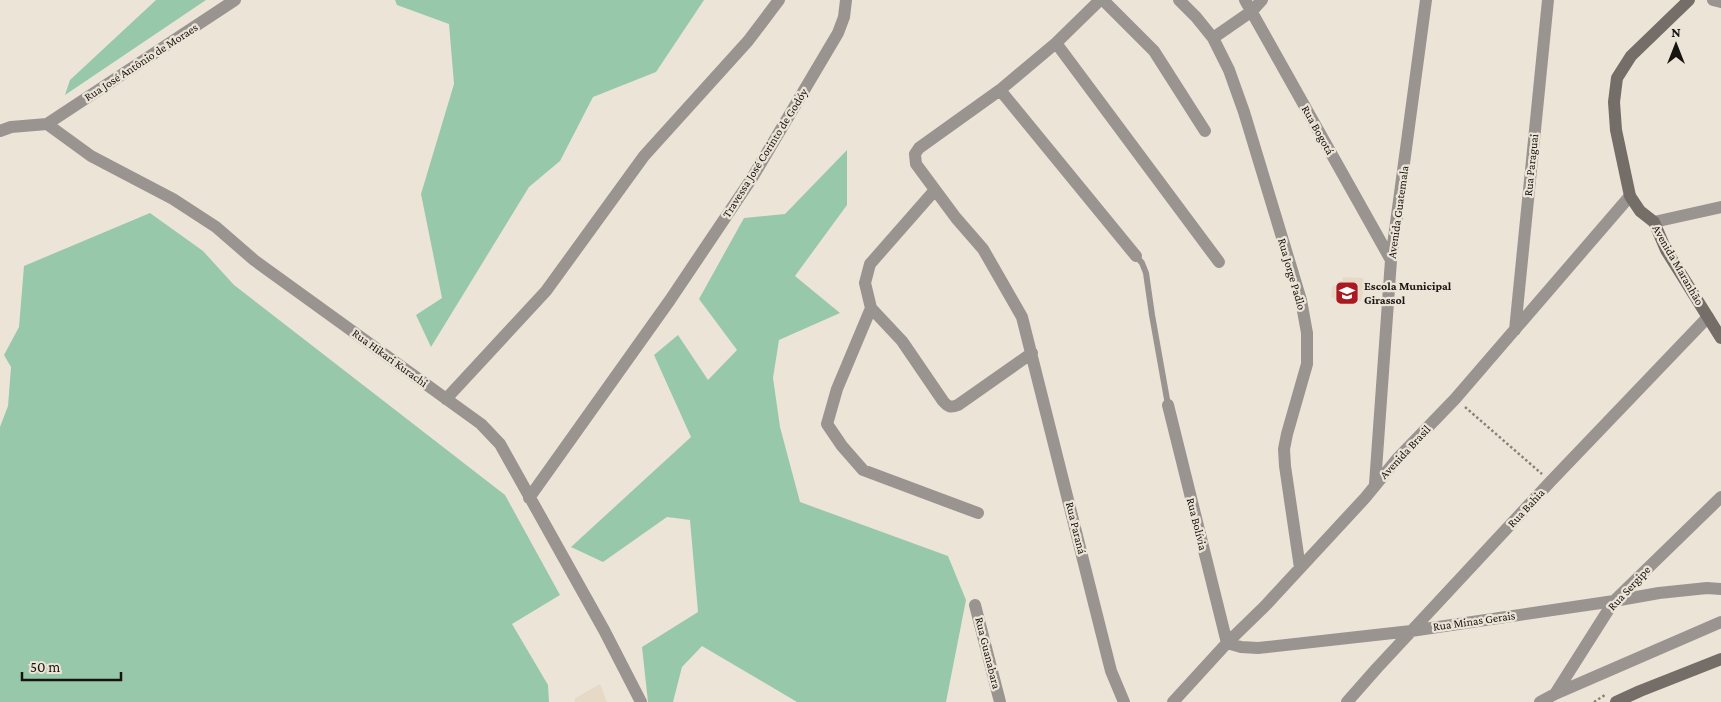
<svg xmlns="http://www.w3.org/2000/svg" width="1721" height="702" font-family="'Crimson Pro',serif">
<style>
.built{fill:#e6d9c6}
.green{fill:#98c8aa}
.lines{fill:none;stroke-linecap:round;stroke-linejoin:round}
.path{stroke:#888179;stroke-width:2.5;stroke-dasharray:2.5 2.5;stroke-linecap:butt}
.lane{stroke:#999490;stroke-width:6}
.street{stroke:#999490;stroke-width:12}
.secondary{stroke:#756d67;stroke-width:12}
.labels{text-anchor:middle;stroke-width:4.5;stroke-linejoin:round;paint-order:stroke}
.street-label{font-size:12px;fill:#181410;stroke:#ede4d8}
.poi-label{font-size:12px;font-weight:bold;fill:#181410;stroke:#ede4d8;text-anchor:start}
</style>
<rect width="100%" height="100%" fill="#ede4d8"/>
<path class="built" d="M1343,277L1363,278L1364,289L1361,301L1331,298L1332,286L1342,285Z
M600,684L607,702H575L574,699Z"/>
<path class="green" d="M156,0H206L65,95L70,80Z
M395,0H704L656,72L593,97L560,161L529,187L431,347L416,315L442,298L421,194L454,84L449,24L397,5Z
M847,150V205L795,276L840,313L779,340L773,378L780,427L800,502L948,556L966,600L946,702H797L702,646L682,667L673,702H648L642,647L698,612L690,520L667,517L603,562L571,547L691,437L654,355L678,335L708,380L737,350L699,299L744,218L785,214Z
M150,213L203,251L234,285L505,495L560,595L512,624L548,685L549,702H0V427L8,406L11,367L4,355L19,327L24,266Z"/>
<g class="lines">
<path class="path" d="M1465,407L1542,474
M1594,702L1605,695"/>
<path class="lane" d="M1136,256L1142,263L1146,273L1152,315L1168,405"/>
<path class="street" d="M1100,0L1056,43L1000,90L919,148L915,154L916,164L956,218L983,249L1022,317L1111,671L1124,702
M1103,0L1154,51L1205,131
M1179,0L1196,17L1213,38L1229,70L1244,112L1301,300L1307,333V364L1287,434L1284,449L1285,466L1300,568
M1245,0L1391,260
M1713,0L1721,2
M1213,38L1252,11L1262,0
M1056,43L1219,262
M1000,90L1136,256
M47,124L235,0
M0,131L11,127L47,124L91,156L173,199L216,227L254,260L481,424L500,444L604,630L641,702
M935,190L870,264L865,283L871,308L902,341L943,401C948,407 951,408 958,405L1032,353
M1654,222L1721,207
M871,308L837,389L827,424L842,446L863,470L978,513
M1515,330L1548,0
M446,399L546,291L644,156L748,41L779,0
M1168,405L1227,643L1241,647L1258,648L1411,631L1614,601L1659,593L1707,588L1721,589
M1375,484L1391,260L1426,0
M529,498L670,300L752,178L838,33L844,17L846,0
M975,605L1000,702
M1555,694L1614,601L1721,497
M1173,702L1227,643L1265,606L1365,498L1397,459L1455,399L1630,196
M1347,702L1377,668L1551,481L1708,317
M1540,702L1555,694L1721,622"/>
<path class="secondary" d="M1689,0L1631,56L1617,78L1614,102L1616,130L1630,196L1640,211L1654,222L1666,250L1721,338
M1616,702L1640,691L1721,659"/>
</g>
<defs>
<g id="school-square" transform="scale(1.25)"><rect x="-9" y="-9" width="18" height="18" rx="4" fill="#ab181f" stroke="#ede4d8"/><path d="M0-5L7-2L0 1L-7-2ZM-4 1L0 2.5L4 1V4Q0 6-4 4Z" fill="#fff"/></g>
</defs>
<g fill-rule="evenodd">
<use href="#school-square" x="1347" y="293"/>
</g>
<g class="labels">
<g class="street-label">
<text transform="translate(141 62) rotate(-33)" y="4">Rua José Antônio de Moraes</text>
<text transform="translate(1318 130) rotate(61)" y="4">Rua Bogotá</text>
<text transform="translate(765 153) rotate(-58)" y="4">Travessa José Corinto de Godóy</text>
<text transform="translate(1531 165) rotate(-84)" y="4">Rua Paraguai</text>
<text transform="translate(1398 212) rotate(-82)" y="4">Avenida Guatemala</text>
<text transform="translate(1678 265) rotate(60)" y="4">Avenida Maranhão</text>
<text transform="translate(1292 274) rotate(74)" y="4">Rua Jorge Padlo</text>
<text transform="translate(390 358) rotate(36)" y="4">Rua Hikari Kurachi</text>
<text transform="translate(1405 452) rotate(-47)" y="4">Avenida Brasil</text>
<text transform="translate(1526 508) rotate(-47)" y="4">Rua Bahia</text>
<text transform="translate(1197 524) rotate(76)" y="4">Rua Bolívia</text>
<text transform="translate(1076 528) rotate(76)" y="4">Rua Paraná</text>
<text transform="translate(1629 588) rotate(-47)" y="4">Rua Sergipe</text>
<text transform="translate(1474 621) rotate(-8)" y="4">Rua Minas Gerais</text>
<text transform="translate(988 653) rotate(76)" y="4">Rua Guanabara</text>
</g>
<g class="poi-label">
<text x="1364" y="290">Escola Municipal<tspan x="1364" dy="14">Girassol</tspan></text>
</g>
</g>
<g transform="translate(1676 45)" stroke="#ede4d8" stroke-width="4" paint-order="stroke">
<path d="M0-4L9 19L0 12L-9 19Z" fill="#181410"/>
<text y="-8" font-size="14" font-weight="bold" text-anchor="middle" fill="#181410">N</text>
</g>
<path d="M22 672v8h99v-8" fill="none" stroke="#181410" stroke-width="2.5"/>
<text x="30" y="672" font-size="15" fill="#181410" stroke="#ede4d8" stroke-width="4" paint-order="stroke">50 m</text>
</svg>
